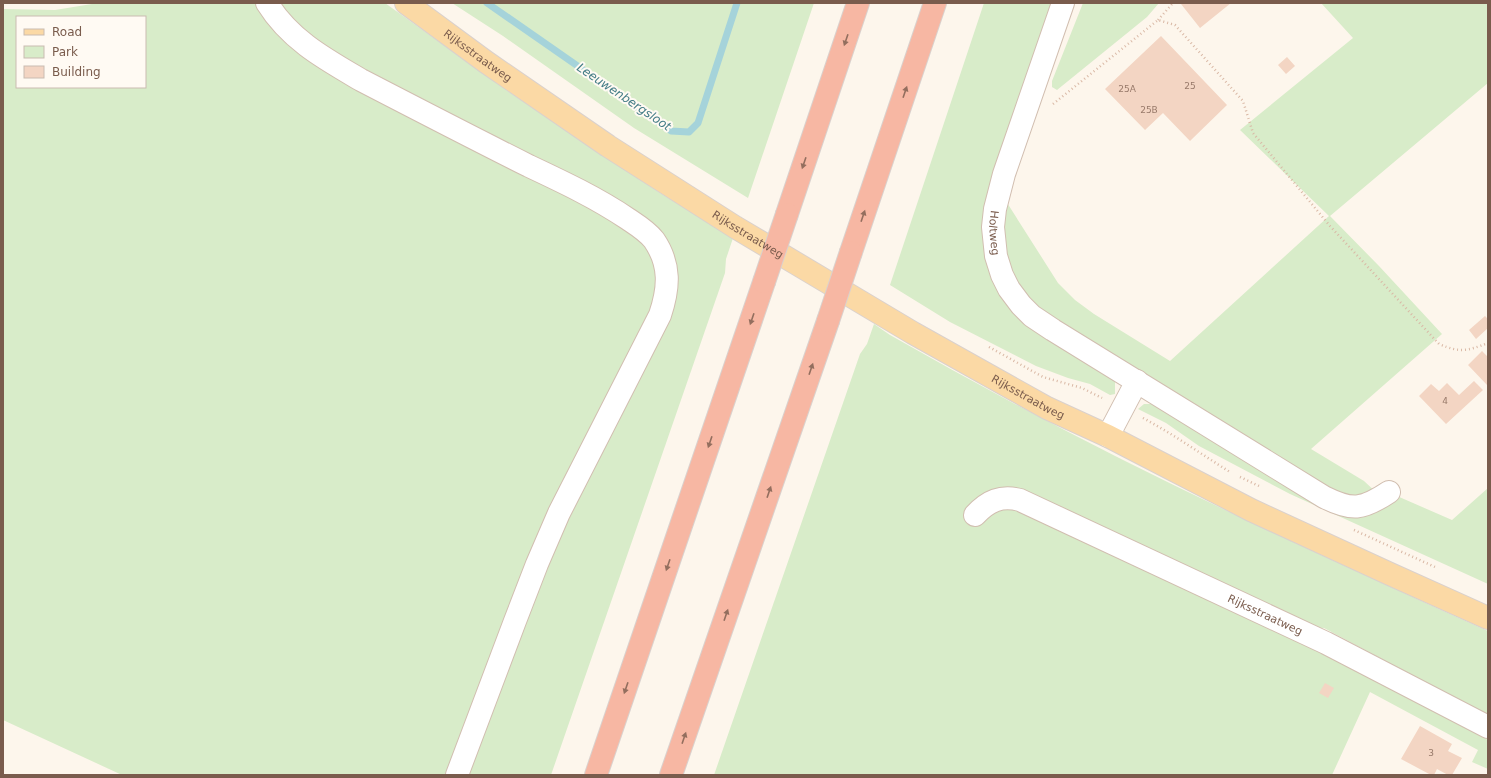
<svg xmlns="http://www.w3.org/2000/svg" width="1491" height="778" font-family="'DejaVu Sans',sans-serif">
<style>
.green{fill:#d8ecc9;fill-rule:evenodd}
.lines{fill:none;stroke-linecap:round;stroke-linejoin:round}
.stream{stroke:#a5d3da;stroke-width:7}
.building{fill:#f3d5c3}
.minor-casing{stroke:#d1beb0;stroke-width:24}
.major-casing{stroke:#dad1cd;stroke-width:24}
.highway-casing{stroke:#dad1cd;stroke-width:24}
.path{stroke:#d9b8a5;stroke-width:2.5;stroke-dasharray:1 3;stroke-linecap:butt}
.minor{stroke:#fff;stroke-width:22}
.major{stroke:#fbd9a5;stroke-width:22}
.highway{stroke:#f7b7a3;stroke-width:22}
.highway-bridge-casing{stroke:#dad1cd;stroke-width:24;stroke-linecap:butt}
.highway-bridge{stroke:#f7b7a3;stroke-width:22}
.oneway{fill:#936e5e}
.labels{text-anchor:middle;stroke-width:4;stroke-linejoin:round;paint-order:stroke}
.number-label{font-size:9px;fill:#987a6a}
.street-label{font-size:11px;fill:#7a5c4d;stroke:#fffaf3}
.water-label{font-size:12px;font-style:italic;fill:#437c86;stroke:#fffaf3}
</style>
<rect width="100%" height="100%" fill="#fdf6ec"/>
<path class="green" d="M98,3H261L276,25L634,229L657,264V303L450,775H122L3,720V9L55,10ZM17,17H145V87H17Z
M276,3H385L509,92L660,193L733,238L726,259L725,273L551,775H464L541,571L615,415L670,255L444,115L315,42Z
M452,3H814L748,198L634,128L503,36Z
M984,3H1056L992,192L997,275L1111,374L1115,382V394L1110,395L1090,384L1068,378L1036,366L950,322L890,285Z
M1083,3H1159L1147,17L1057,90L1052,87V81Z
M1321,3H1488V83L1330,216L1379,266L1442,334L1311,449L1364,481L1378,494L1348,501L1034,306L1010,275L1000,217L1004,198L1058,283L1075,300L1094,314L1170,361L1329,216L1240,130L1353,38Z
M874,324L890,335C931,358 972,381 1013,403C1168,486 1328,559 1488,631V716L1324,628L1308,627L1011,504L1376,679L1488,740V769L1472,762L1478,750L1370,692L1332,775H714L860,354L867,344Z
M1144,404H1156L1315,498L1397,496L1452,520L1488,488V584L1290,494L1199,446L1166,423L1138,409Z"/>
<g class="lines">
<path class="stream" d="M487,3L671,131L689,132L698,123L737,3"/>
</g>
<path class="building" d="M1182,3H1231L1200,28L1181,4Z
M1161,36L1227,105L1190,141L1163,113L1145,130L1105,89Z
M1287,57L1295,66L1286,74L1278,65Z
M1485,316L1488,319V328L1476,339L1469,330Z
M1482,351L1488,357V384L1487,385L1468,365Z
M1474,381L1483,390L1446,424L1419,396L1431,384L1439,391L1447,383L1459,395Z
M1325,683L1334,688L1328,698L1319,693Z
M1420,726L1452,744L1448,751L1462,758L1452,775H1448L1437,769L1434,775H1431L1401,759Z"/>
<g class="lines">
<g class="minor-casing">
<g id="minor">
<path d="M267,3C290,40 325,59 361,80C417,109 473,138 529,166C563,182 597,198 628,219C637,225 647,231 654,240C671,265 669,288 660,315L559,513L537,564L515,621L457,775"/>
<path id="s1" d="M1063,3L1004,174L995,209L993,227L996,256L1002,275L1009,289L1021,305L1032,316L1053,330L1324,497C1352,511 1362,510 1389,492"/>
<path d="M1108,436L1137,381"/>
<path id="s2" d="M975,515C988,501 1001,495 1020,500L1326,643L1488,727"/>
</g>
</g>
<g class="major-casing">
<g id="major">
<path id="s3" d="M406,3L486,62L608,146L735,227L913,333L1047,408L1108,436L1251,510L1390,574L1488,618"/>
</g>
</g>
<g class="highway-casing">
<path id="highway" d="M787,214L858,3
M851,252L935,3
M596,775L764,282
M671,775L828,321"/>
</g>
<path class="path" d="M1158,20L1173,3
M1053,104L1158,20L1175,25L1243,101L1253,133L1330,226L1439,344C1460,353 1467,351 1488,343
M989,347L1043,377L1082,388L1102,398
M1143,418C1173,434 1201,454 1230,472
M1240,477L1259,486
M1354,530L1435,567"/>
<use href="#minor" class="minor"/>
<use href="#major" class="major"/>
<use href="#highway" class="highway"/>
<g class="highway-bridge-casing">
<path id="highway-bridge" d="M764,282L787,214
M828,321L851,252"/>
</g>
<use href="#highway-bridge" class="highway-bridge"/>
</g>
<defs><path id="oneway-solid" d="M-6-.8H1V-3.2L6.5 0L1 3.2V.8H-6Z"/></defs>
<g class="oneway">
<use href="#oneway-solid" transform="translate(846 40) rotate(109)"/>
<use href="#oneway-solid" transform="translate(905 92) rotate(-71)"/>
<use href="#oneway-solid" transform="translate(804 163) rotate(109)"/>
<use href="#oneway-solid" transform="translate(863 216) rotate(-71)"/>
<use href="#oneway-solid" transform="translate(752 319) rotate(109)"/>
<use href="#oneway-solid" transform="translate(811 369) rotate(-71)"/>
<use href="#oneway-solid" transform="translate(710 442) rotate(109)"/>
<use href="#oneway-solid" transform="translate(769 492) rotate(-71)"/>
<use href="#oneway-solid" transform="translate(668 565) rotate(109)"/>
<use href="#oneway-solid" transform="translate(726 615) rotate(-71)"/>
<use href="#oneway-solid" transform="translate(626 688) rotate(109)"/>
<use href="#oneway-solid" transform="translate(684 738) rotate(-71)"/>
</g>
<g class="labels">
<g class="number-label">
<text x="1190" y="89">25</text>
<text x="1127" y="92">25A</text>
<text x="1149" y="113">25B</text>
<text x="1445" y="404">4</text>
<text x="1431" y="756">3</text>
</g>
<g class="street-label">
<text dy="4" stroke="none"><textPath href="#s3" startOffset="89">Rijksstraatweg</textPath></text>
<text dy="4" stroke="none"><textPath href="#s1" startOffset="241">Holtweg</textPath></text>
<text dy="4" stroke="none"><textPath href="#s3" startOffset="413">Rijksstraatweg</textPath></text>
<text dy="4" stroke="none"><textPath href="#s3" startOffset="737">Rijksstraatweg</textPath></text>
<text dy="4" stroke="none"><textPath href="#s2" startOffset="321">Rijksstraatweg</textPath></text>
</g>
<g class="water-label">
<text transform="translate(624 97) rotate(34)" y="4">Leeuwenbergsloot</text>
</g>
</g>
<rect width="1491" height="778" fill="none" stroke="#7a5c4d" stroke-width="8"/>
<rect x="16" y="16" width="130" height="72" fill="#fffaf3" stroke="#cabbb1"/>
<rect x="24" y="29" width="20" height="6" fill="#fbd9a5" stroke="#cabbb1"/>
<text x="52" y="36" font-size="12" fill="#7a5c4d">Road</text>
<rect x="24" y="46" width="20" height="12" fill="#d8ecc9" stroke="#cabbb1"/>
<text x="52" y="56" font-size="12" fill="#7a5c4d">Park</text>
<rect x="24" y="66" width="20" height="12" fill="#f3d5c3" stroke="#cabbb1"/>
<text x="52" y="76" font-size="12" fill="#7a5c4d">Building</text>
</svg>
